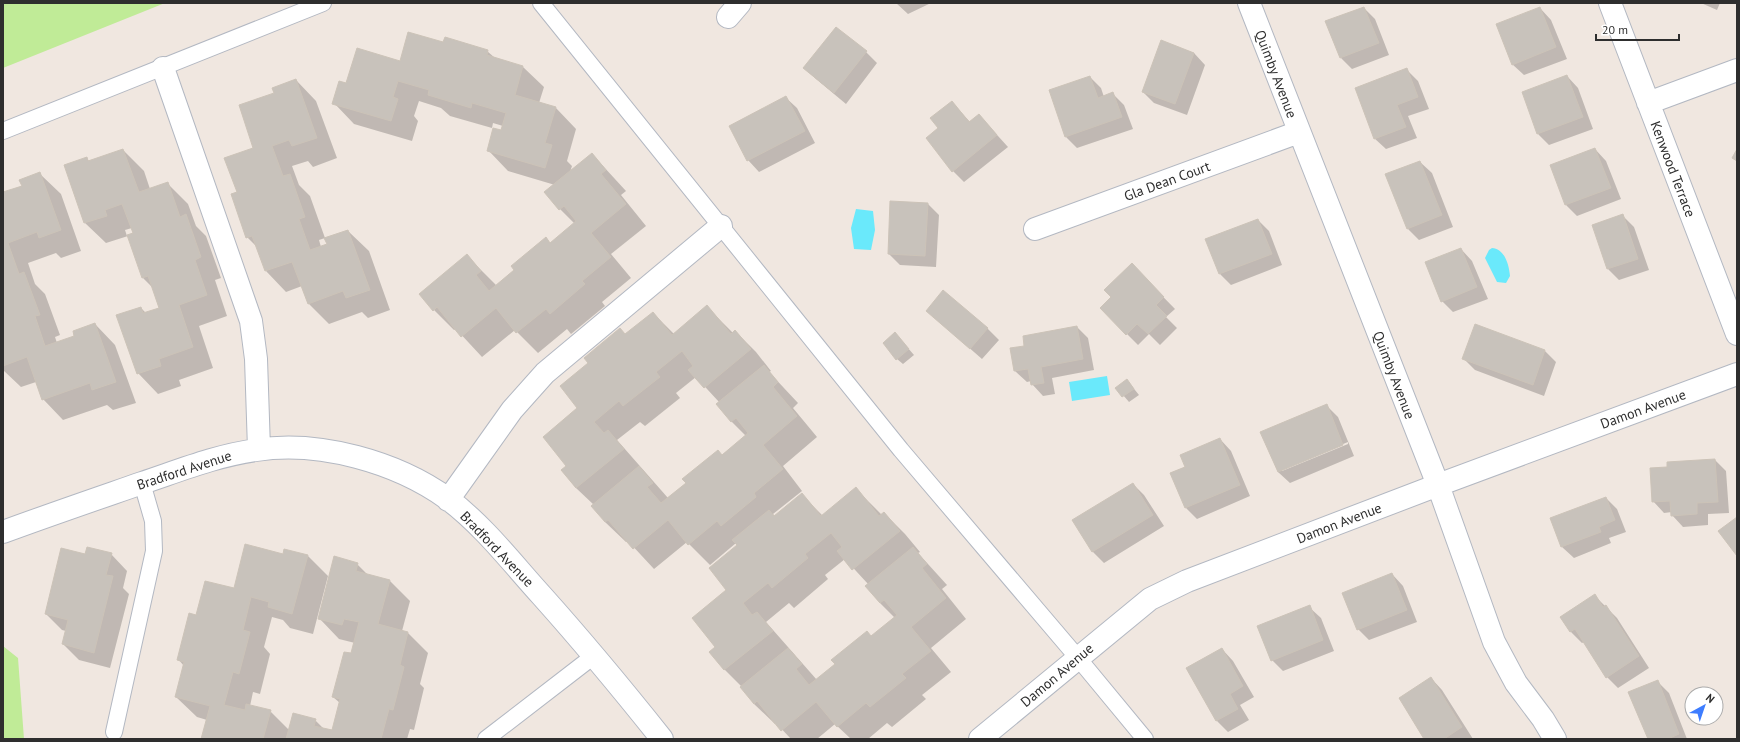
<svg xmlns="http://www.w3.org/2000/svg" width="1740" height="742" font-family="'PT Sans',sans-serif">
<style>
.green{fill:#c0eb97}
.water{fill:#6ae9fb}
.shadow{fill:#0003;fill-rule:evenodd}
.building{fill:#c8c2bb;stroke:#ccc3b8}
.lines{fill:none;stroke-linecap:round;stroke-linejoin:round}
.service-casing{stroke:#b3b8c2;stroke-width:18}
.minor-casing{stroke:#b3b8c2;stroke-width:24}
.service{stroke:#fff;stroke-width:16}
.minor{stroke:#fff;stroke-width:22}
.labels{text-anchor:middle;stroke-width:4;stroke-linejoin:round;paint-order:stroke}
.street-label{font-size:14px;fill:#2e2e2e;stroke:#fff}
</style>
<rect width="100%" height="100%" fill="#f0e7e0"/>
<path class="green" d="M3,3H165L3,68Z
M3,646L18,658L24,739H3Z"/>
<path class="water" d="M856,209L873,211L875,230L871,250L854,249L851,228Z
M1492,248C1505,249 1509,265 1510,276L1506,283L1497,282L1485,258L1489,250Z
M1107,376L1110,395L1072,401L1069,382Z"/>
<path class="shadow" d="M896,3H931L908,14Z
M1701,3H1720L1717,10Z
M1364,8L1375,19L1389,55L1352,69L1341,58Z
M1540,8L1551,20L1567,59L1524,75L1512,64Z
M836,28L866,52L877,63L846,104L816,79L804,68Z
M1162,42L1194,53L1205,65L1187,115L1154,103L1143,92Z
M444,44L487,51L495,58L523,67L544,87L539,103L556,108L576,129L567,161L572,166L570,172L592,154L626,191L621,195L646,226L611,254L631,278L602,302L605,306L571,334L567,329L538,353L515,330L482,357L456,329L454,330L434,310L467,256L497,286L516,271L546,239L551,244L575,224L560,209L555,185L508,171L488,150L502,131L503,126L493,123L492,128L450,116L441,108L419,101L414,116L418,121L412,141L354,124L334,103L347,84Z
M1407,70L1418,81L1429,109L1408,116L1417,138L1386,149L1374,138Z
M1567,76L1578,88L1593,129L1549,145L1538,134L1523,93Z
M1090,77L1101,88L1104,97L1113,94L1124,105L1133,129L1077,148L1066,137L1050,91Z
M296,80L316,101L337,158L313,167L308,161L292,166L299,185L310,196L325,238L319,240L321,247L328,245L348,231L369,251L390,310L368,318L362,312L329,324L308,303L302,286L286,292L266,271L258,248L247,237L238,193L275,93Z
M785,97L797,108L815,143L759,172L748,160L730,126Z
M952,102L970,122L979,115L1008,147L964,182L953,171Z
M1595,149L1606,161L1621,199L1577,216L1566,205L1552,166Z
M123,150L144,171L150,189L167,183L188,204L196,226L206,236L221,278L215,280L227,316L199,326L213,368L179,380L181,386L158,394L138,373L141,308L146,313L160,309L153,288L143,278L128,236L106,243L85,223L86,158L90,162ZM132,228L134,233L127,236L125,230Z
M1420,162L1432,173L1453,227L1419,240L1408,229L1387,175Z
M40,174L61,194L81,251L61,258L56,253L28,263L35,284L45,294L60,335L55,337L57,343L76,337L95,324L115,345L136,403L113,410L107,405L63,420L43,399L36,382L21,387L3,370V193L23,186Z
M928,204L939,215L936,267L900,265L889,254Z
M1622,215L1634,227L1649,270L1619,280L1608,269L1593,225Z
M1258,220L1269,231L1282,265L1231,285L1220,274Z
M1461,249L1472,261L1488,299L1453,312L1442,301Z
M1132,265L1175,309L1166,317L1177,328L1160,345L1149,334L1138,345L1101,308L1113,298Z
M707,307L733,333L735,331L756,352L771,371L769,372L798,403L793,408L817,437L783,466L802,491L773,514L775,516L802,495L823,516L856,489L882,515L884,513L905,534L920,552L918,553L947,585L942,589L966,619L931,648L951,672L922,695L926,699L892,727L887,723L868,739H851L835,724L817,739H791L776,723L775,724L754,704L742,687L725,670L711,652L717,647L738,545L736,543L710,565L687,542L654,569L628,541L626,542L605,522L594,505L576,488L562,470L568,466L579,408L626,335L653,313L674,334ZM696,377L719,402L731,421L746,436L668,498L617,440L640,422L645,426L680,398L676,393ZM845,559L868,584L866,586L880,603L895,618L817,680L766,622L789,603L794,608L828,579L825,575Z
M927,311L987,328L999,340L982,359Z
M1476,325L1545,351L1556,362L1544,396L1475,370L1464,359Z
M1077,327L1088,338L1094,370L1052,378L1055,394L1043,396L1032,384L1031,381L1027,382L1015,371L1011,349L1026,347Z
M895,333L914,355L903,364L897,359Z
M1127,380L1139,395L1129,402L1117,388Z
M1326,405L1338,417L1354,456L1290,483L1278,472L1262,433ZM1348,442V444L1282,471V469Z
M1220,439L1231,451L1250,496L1197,519L1186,508L1171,473L1186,467Z
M1715,460L1726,471L1729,513L1708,514V525L1683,527L1672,515V512L1664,513L1653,501L1669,468Z
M1133,484L1144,495L1164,526L1104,563L1093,552L1074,521Z
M1606,498L1617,509L1626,532L1609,538L1611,543L1574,558L1562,547L1551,519Z
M111,554L127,571L123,588L129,594L110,668L79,660L63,644L66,631L62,630L46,614L86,555Z
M284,555H307L328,576L313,634L290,628L283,620L272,617L264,647L270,654L260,694L253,692L250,706L270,711L289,730L315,720L324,729L332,732L340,703L333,697L352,655L355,643L339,639L319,618L357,564L368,575L389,580L410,601L402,631L408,633L428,653L420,684L424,688L414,730L410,729L407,739H202L207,720L197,717L176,697L184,666L178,659L197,616Z
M1392,574L1403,586L1417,622L1369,640L1358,629Z
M1595,596L1617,618L1649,668L1618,688L1607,677L1584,642L1582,643L1571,632L1561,617Z
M1309,607L1321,618L1334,651L1283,671L1272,660Z
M1222,649L1233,661L1254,697L1240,705L1249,720L1228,732L1217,721L1188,668Z
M1431,678L1442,690L1473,739H1426Z
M1657,681L1669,693L1687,739H1649Z"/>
<path class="building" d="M1364,7L1379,43L1340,58L1325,21Z
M1540,7L1556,47L1512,65L1496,24Z
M836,27L867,51L834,93L803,68Z
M408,32L443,42L445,37L488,50L487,55L523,66L515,95L556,107L545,143L552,145L545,168L487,151L493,128L501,130L506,113L472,103L471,108L428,95L429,90L398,81L393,97L398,99L391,121L332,104L339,81L346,83L357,48L400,61Z
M1161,40L1194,53L1175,104L1142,92Z
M1407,68L1418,97L1397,105L1406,127L1374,139L1355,88Z
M1567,75L1583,117L1537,134L1522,92Z
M1090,76L1098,98L1113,92L1122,117L1065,137L1049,90Z
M296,79L317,138L292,146L289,140L272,146L283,176L290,174L305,217L299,219L310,250L327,244L324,238L348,230L370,290L346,298L343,291L308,304L292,262L265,271L252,236L246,238L231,194L237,192L224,158L253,148L239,105L274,93L272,88Z
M786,96L805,131L747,161L729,126Z
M952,101L969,122L979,114L997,135L952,172L926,138L938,128L930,118Z
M1595,148L1611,188L1565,205L1550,165Z
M123,149L139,192L168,182L180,217L186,214L201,257L195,260L207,295L179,305L193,347L159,359L161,366L137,374L116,315L141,307L143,313L159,308L148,276L142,278L127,235L133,233L122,204L105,210L107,216L84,223L64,165L87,157L88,161Z
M1737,149V161L1732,158Z
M592,153L606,170L601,174L626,204L591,233L611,257L582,281L585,284L550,314L546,309L516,333L496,308L461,337L437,307L433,311L419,294L467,254L481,271L476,275L489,291L514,270L511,266L546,237L550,243L576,221L564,206L559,210L544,192Z
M1420,161L1442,215L1407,229L1385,174Z
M40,172L61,230L39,238L37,232L8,243L19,274L24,272L40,315L35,316L45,346L74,336L73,331L95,323L116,382L92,390L90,383L42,400L27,357L3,366V192L22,186L19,180Z
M890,201L928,203L925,256L888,254Z
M1623,214L1638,259L1607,269L1592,225Z
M1258,219L1272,254L1219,274L1205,239Z
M1461,248L1477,287L1441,302L1425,262Z
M1132,263L1164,297L1156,305L1167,316L1148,334L1137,324L1126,335L1100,308L1111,297L1104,290Z
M943,290L988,328L970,349L926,311Z
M707,305L731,334L735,330L751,349L704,388L688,370L693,366L682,351L656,372L660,377L623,406L619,401L594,422L604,433L608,430L624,449L576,488L561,470L566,466L543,437L577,408L560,386L588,363L584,358L620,328L625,334L653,312L672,335Z
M1475,324L1545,350L1533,385L1462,359Z
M1077,326L1083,359L1041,367L1044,383L1031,385L1028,369L1014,371L1010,348L1024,346L1023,336Z
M895,332L909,349L896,360L883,343Z
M764,365L778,382L773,387L797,416L763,445L783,469L754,493L756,497L721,526L717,521L688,545L668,520L633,549L608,520L605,522L591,506L639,466L653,483L647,487L661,503L686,483L682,479L718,450L722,455L748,433L736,418L731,422L716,404Z
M1127,379L1134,389L1122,397L1115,388Z
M1327,404L1343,445L1278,472L1260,432Z
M1220,438L1240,485L1185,508L1170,473L1185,467L1180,455Z
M1715,459L1718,502L1697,503V514L1671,516L1670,501L1652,502L1650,468L1667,467V462Z
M1133,483L1153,515L1092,552L1072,520Z
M856,487L879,516L884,512L900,531L852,570L837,551L842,547L831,533L805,554L808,558L772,588L768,583L743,603L752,615L757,612L773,631L724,670L709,652L715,647L692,618L726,590L709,568L737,545L732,540L769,510L774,516L802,493L821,516Z
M1606,497L1615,520L1599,527L1601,532L1561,547L1550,518Z
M1737,517V556L1718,531Z
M245,544L283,554L284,549L308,555L292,614L268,607L269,602L251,597L243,630L250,632L239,674L233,672L224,705L245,710L246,704L271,710L263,739H201L210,706L175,697L184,662L177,660L189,613L196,615L205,581L234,588Z
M87,547L112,553L106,575L113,576L94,653L62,644L68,620L45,614L61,548L85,554Z
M913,547L927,564L922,568L946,598L911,627L931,651L902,674L906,678L870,707L866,703L837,727L816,702L781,731L757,701L754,704L740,687L788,648L802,664L796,669L809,685L835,664L831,660L867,631L871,636L897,615L884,600L880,603L865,586Z
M334,556L358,563L356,571L390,580L378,624L408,632L400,665L404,667L393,710L389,709L381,739H286L293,713L316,719L314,726L332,730L340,699L332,697L344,652L351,653L359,622L344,619L342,625L318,619Z
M1392,573L1407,610L1357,630L1342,593Z
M1595,594L1603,607L1606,605L1639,656L1606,678L1575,629L1570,632L1560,617Z
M1310,605L1323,640L1271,661L1257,626Z
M1222,648L1243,686L1230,694L1238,709L1216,721L1186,668Z
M1431,677L1462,727L1444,739H1424L1399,698Z
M1658,680L1679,734L1668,739H1648L1628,692Z"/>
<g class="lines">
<g class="service-casing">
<path id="service" d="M541,3L901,450L1078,658L1145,739
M3,131L323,3
M114,732L154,551L153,521L142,483
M486,739L595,655"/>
</g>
<g class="minor-casing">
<path id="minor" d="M1249,3L1438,485L1494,642L1516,683L1543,719L1555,739
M1610,3L1737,334
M728,17L740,3
M163,68L251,321L256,359L259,449
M1648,103L1737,70
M1035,229L1299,132
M448,500L512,410L545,373L721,226
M3,532C49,515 96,499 142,483C181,470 215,456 256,450C319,440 397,462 448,499C484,526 512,563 542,596C584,643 623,690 662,739
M980,739L1150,599L1187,581L1438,485L1737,374"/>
</g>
<use href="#service" class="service"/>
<use href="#minor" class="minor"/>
</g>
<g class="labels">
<g class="street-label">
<text transform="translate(1276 74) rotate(69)" y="5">Quimby Avenue</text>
<text transform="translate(1673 169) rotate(69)" y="5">Kenwood Terrace</text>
<text transform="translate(1167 181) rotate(-20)" y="5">Gla Dean Court</text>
<text transform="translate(1394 375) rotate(69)" y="5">Quimby Avenue</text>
<text transform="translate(1643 409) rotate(-20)" y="5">Damon Avenue</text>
<text transform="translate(184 470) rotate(-18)" y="5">Bradford Avenue</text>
<text transform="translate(1339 523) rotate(-21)" y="5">Damon Avenue</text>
<text transform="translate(497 549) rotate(46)" y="5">Bradford Avenue</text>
<text transform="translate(1057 675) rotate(-40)" y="5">Damon Avenue</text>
</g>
</g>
<rect width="1740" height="742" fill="none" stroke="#2e2e2e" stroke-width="8"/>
<g transform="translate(1704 706) rotate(40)"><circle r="19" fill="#ffffff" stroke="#ababab"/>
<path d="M0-3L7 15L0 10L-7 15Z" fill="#3e7dff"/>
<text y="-6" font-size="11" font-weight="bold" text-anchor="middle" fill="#2e2e2e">N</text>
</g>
<path d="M1596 34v6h83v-6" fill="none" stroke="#2e2e2e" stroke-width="2"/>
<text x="1602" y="34" font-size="12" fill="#2e2e2e" stroke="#ffffff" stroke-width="3" paint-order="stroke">20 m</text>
</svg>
